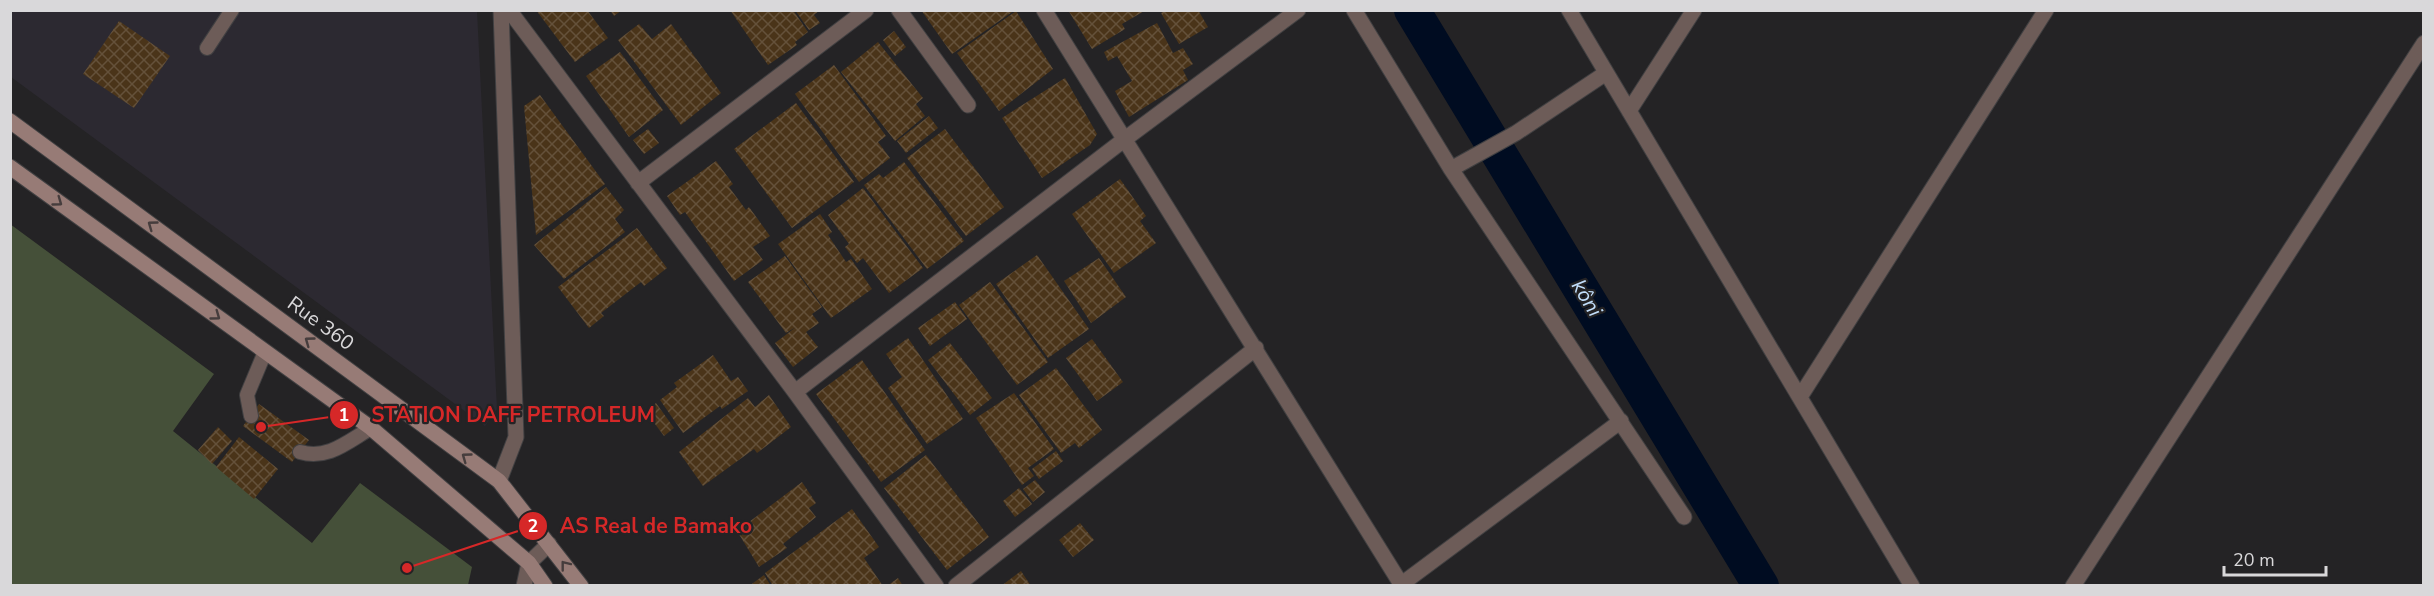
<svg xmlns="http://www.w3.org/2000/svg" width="2434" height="596" font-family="'Nunito Sans',sans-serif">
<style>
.built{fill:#2c2931}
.pitch{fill:#455039}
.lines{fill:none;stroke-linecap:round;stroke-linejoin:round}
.canal{stroke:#000c21;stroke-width:36}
.building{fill:url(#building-cross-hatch)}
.service-casing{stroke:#414042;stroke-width:16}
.minor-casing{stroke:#414042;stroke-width:17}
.tertiary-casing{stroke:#414042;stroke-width:17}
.secondary-casing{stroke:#414042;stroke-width:17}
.service{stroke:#6d5c58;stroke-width:14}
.minor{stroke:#6d5c58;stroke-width:15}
.tertiary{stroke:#6d5c58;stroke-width:15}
.secondary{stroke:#977b76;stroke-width:15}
.oneway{stroke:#463d3d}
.labels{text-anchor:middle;stroke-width:4.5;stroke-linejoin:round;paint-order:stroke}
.street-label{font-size:20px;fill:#d9d8da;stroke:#242325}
.water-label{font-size:21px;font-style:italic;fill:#c2defb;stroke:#242325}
.leader{fill:none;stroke:#d62828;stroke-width:2}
.callout-dot{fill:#d62828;stroke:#242325;stroke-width:2}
.mark-label{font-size:18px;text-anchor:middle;font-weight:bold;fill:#fff}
.callout-label{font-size:21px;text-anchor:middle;font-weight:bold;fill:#d62828;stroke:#242325;stroke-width:4.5;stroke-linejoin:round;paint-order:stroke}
</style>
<defs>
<pattern id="building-cross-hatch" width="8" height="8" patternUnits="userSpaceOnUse" patternTransform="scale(1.5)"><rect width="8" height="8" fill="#4a3419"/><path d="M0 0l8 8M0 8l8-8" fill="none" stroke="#64513a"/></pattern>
</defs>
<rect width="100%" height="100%" fill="#242325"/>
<path class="built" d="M11,11H477L497,409L485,426L11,77Z"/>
<path class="pitch" d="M10,224L214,374L173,431L312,543L360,483L472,567L468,585H11Z"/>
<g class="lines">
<path class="canal" d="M1412,10L1761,586"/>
</g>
<path class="building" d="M536,10H587L608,38L575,62Z
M610,10H622L614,16Z
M730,10H793L808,32L795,42L797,45L768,65Z
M795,10H820L814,15L820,23L809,30Z
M921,10H1015L952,54Z
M1068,10H1146L1122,24L1125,29L1092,49Z
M1166,10H1198L1208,27L1179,44L1161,13Z
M1016,11L1053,69L999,111L957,53Z
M119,21L170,56L134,108L83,74Z
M1157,23L1173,53L1183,48L1193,64L1183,70L1188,80L1129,117L1115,91L1132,81L1117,56L1108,61L1104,52Z
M639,24L652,39L671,24L721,93L681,125L618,40Z
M894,31L906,47L895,56L883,40Z
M878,42L923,98L916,104L925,116L895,141L841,72Z
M620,52L663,110L629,137L586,76Z
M834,65L886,136L878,142L890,158L859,182L795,94Z
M1065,78L1097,134L1090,145L1042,178L1002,118Z
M540,95L605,184L536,235L524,106Z
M796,103L854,182L792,228L734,149Z
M929,116L938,128L906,153L897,141Z
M648,129L659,143L644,154L633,140Z
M945,129L1004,207L966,236L907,158Z
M716,161L733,184L729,187L746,210L749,207L770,236L753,247L763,260L734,281L685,212L680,215L667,196Z
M904,162L964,241L927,269L864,185L879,174L883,178Z
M1120,179L1146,216L1140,221L1156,243L1114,273L1072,214Z
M606,187L624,210L615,219L625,232L564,279L534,245Z
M863,188L923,268L889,293L863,258L857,263L845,247L849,244L828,215Z
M820,214L832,232L828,235L846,262L851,259L872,289L831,318L778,244Z
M637,228L667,268L644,286L641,282L601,313L604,316L589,328L558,287Z
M1037,255L1089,329L1048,358L996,284Z
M785,256L822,307L812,314L819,323L806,332L818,347L793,367L775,343L796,327L786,333L748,282Z
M1099,258L1126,297L1091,323L1064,281Z
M990,282L1048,362L1017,385L959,305Z
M955,302L967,319L930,346L918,328Z
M908,338L963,419L927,444L888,388L902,377L886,354Z
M1092,339L1123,382L1097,401L1066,358Z
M950,343L992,398L970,415L928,360Z
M713,355L731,381L738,377L748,391L722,409L720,406L683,433L660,400L677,387L674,383Z
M862,360L925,450L881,482L816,394Z
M1056,368L1102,430L1079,448L1075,443L1061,453L1019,395Z
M1014,393L1054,449L1028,468L1034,476L1022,485L976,418Z
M769,395L791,427L757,453L754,449L703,486L679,452L748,398L755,407Z
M656,403L674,428L664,436L646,412Z
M259,404L309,440L292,462L243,426Z
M218,427L232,441L212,464L198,450Z
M239,437L278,469L254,499L216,467Z
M1056,451L1063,461L1039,479L1032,469Z
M926,455L989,537L947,570L884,488Z
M1035,480L1045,492L1033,502L1023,489Z
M802,482L816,503L809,508L816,517L783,544L787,548L759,567L737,531Z
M1019,488L1032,504L1015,517L1003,501Z
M852,509L879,547L864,558L883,586H773L765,573Z
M1080,523L1094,540L1073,557L1059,540Z
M1021,571L1031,586H1001Z
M764,575L771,586H749Z
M898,578L903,586H887Z"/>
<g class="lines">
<g class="service-casing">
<path id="service" d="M207,48L232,10
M251,416L247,395L265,352
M300,452C328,460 347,442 371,428"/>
</g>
<g class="minor-casing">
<path id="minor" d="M509,10L795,392L936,586
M899,10L968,105
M1044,10L1401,584
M1354,10L1451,169L1684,517
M1569,10L1912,586
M1629,111L1694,10
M1451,169L1516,133L1606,73
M638,183L866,10
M795,392L1125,139L1298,10
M1800,397L2046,10
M499,481L516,437L501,10
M956,586L1256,348
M1399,586L1621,421
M2073,586L2424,43"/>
</g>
<g class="tertiary-casing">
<path id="tertiary" d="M524,586L529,563L549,544"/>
</g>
<g class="secondary-casing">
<path id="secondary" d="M10,121L499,481L581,586
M10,167L371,428L529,563L545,586"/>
</g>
<use href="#service" class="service"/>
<use href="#minor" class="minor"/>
<use href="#tertiary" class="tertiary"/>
<use href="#secondary" class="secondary"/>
</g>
<defs><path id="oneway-chevron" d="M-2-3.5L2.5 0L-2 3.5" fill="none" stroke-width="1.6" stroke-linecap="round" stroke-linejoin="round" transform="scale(1.5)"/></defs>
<g class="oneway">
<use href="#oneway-chevron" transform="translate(58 202) rotate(36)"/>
<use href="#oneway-chevron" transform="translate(152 225) rotate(-144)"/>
<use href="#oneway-chevron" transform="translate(216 316) rotate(36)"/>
<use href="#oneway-chevron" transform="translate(309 341) rotate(-144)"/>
<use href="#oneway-chevron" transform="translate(466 457) rotate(-144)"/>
<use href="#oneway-chevron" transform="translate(565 565) rotate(-128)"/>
</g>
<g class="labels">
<g class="street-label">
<text transform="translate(321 323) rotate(36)" y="7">Rue 360</text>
</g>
<g class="water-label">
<text transform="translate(1587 298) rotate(59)" y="7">kôni</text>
</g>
</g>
<path class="leader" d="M261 427L344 415M407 568L533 526"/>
<g class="callout-dot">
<circle cx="261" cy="427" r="6"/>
<circle cx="407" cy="568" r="6"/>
<circle cx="344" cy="415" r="15"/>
<circle cx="533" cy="526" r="15"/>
</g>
<g class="mark-label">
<text x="344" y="421">1</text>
<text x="533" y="532">2</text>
</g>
<g class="callout-label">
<text x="513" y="422">STATION DAFF PETROLEUM</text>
<text x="656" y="533">AS Real de Bamako</text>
</g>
<rect width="2434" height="596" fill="none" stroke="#d9d8da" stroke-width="24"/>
<path d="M2224 566v9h102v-9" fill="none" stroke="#d9d8da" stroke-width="3"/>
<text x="2233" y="566" font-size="18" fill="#d9d8da" stroke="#242325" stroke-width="4.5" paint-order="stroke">20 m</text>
</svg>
